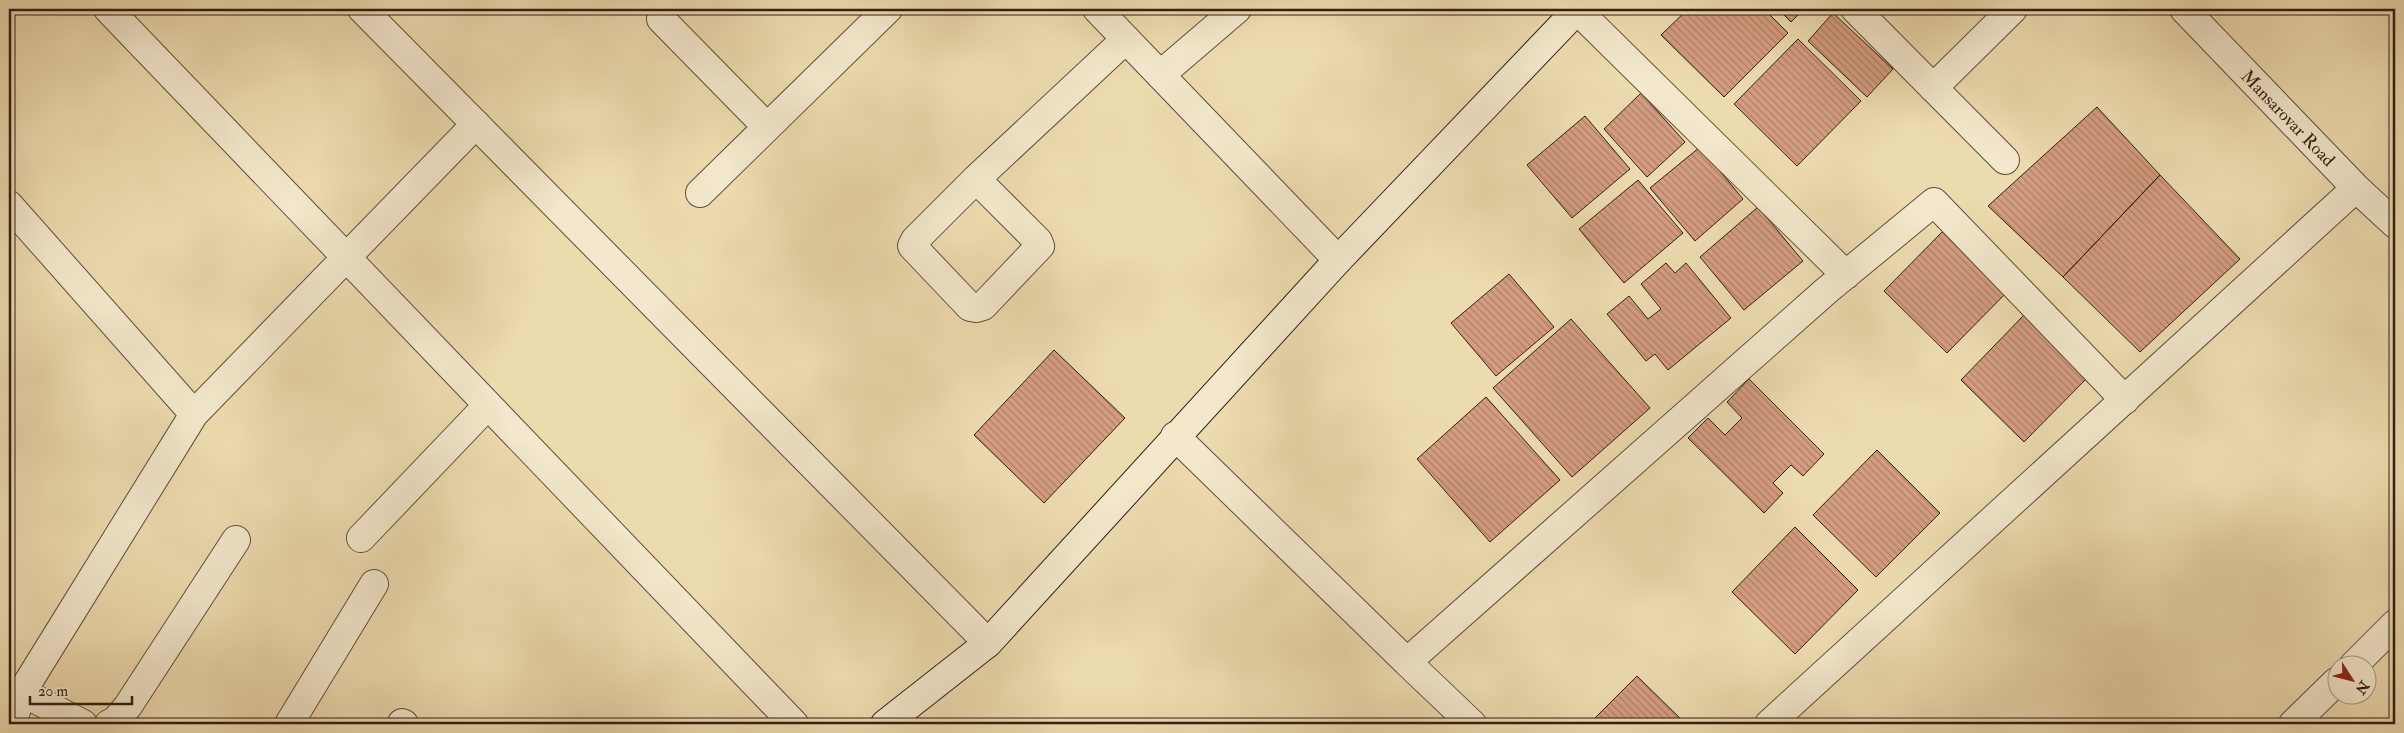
<svg xmlns="http://www.w3.org/2000/svg" width="2404" height="733" font-family="'IM FELL Double Pica',serif">
<style>
.building{fill:url(#building-back-hatch);stroke:#311f16}
.lines{fill:none;stroke-linecap:round;stroke-linejoin:round}
.minor-casing{stroke:#604e3c;stroke-width:30}
.tertiary-casing{stroke:#604e3c;stroke-width:30}
.secondary-casing{stroke:#311f16;stroke-width:30}
.minor{stroke:#f3e8cc;stroke-width:28}
.tertiary{stroke:#f3e8cc;stroke-width:28}
.secondary{stroke:#f3e8cc;stroke-width:28}
.labels{text-anchor:middle;stroke-width:4;stroke-linejoin:round;paint-order:stroke}
.street-label{font-size:18px;fill:#311f16;stroke:#f3e8cc}
</style>
<defs>
<pattern id="building-back-hatch" width="6" height="6" patternUnits="userSpaceOnUse" patternTransform="scale(1.25)"><rect width="6" height="6" fill="#d59d81"/><path d="M-1 5l2 2M0 0l6 6M5-1l2 2" fill="none" stroke="#ad7f69"/></pattern>
</defs>
<rect width="100%" height="100%" fill="#eddbb0"/>
<filter id="stains"><feTurbulence type="fractalNoise" baseFrequency=".004" numOctaves="4"/><feColorMatrix values="0 0 0 0 .2 0 0 0 0 .09 0 0 0 0 .02 0 0 0 .5 -.17"/></filter>
<radialGradient id="worn" r=".72"><stop offset=".6" stop-color="#630" stop-opacity="0"/><stop offset="1" stop-color="#630" stop-opacity=".3"/></radialGradient>
<path class="building" d="M1688,9H1764L1788,33L1724,97L1661,35Z
M1778,9H1804L1791,22Z
M1833,13L1893,69L1867,97L1808,41Z
M1798,39L1861,101L1797,166L1734,104Z
M1641,93L1685,142L1647,177L1604,129Z
M2097,107L2160,175L2063,277L1988,206Z
M1585,116L1630,169L1572,218L1527,165Z
M1700,147L1743,199L1695,241L1650,188Z
M2160,175L2240,259L2140,352L2063,277Z
M1638,180L1683,233L1624,283L1579,229Z
M1758,207L1803,261L1744,310L1700,257Z
M1948,226L2011,288L1947,353L1884,291Z
M1666,263L1675,273L1686,263L1731,318L1668,370L1655,354L1646,361L1607,314L1629,296L1648,319L1661,309L1641,284Z
M1509,274L1554,327L1496,376L1451,323Z
M2024,315L2087,378L2024,442L1961,380Z
M1571,319L1650,408L1572,477L1493,388Z
M1054,350L1125,418L1044,503L974,435Z
M1749,379L1824,454L1803,476L1791,465L1773,483L1783,493L1764,513L1688,438L1708,418L1725,435L1742,418L1727,402Z
M1486,397L1560,480L1490,542L1417,459Z
M1877,450L1940,513L1876,577L1813,515Z
M1795,527L1858,590L1795,654L1732,592Z
M1637,676L1686,724H1589Z"/>
<g class="lines">
<g class="minor-casing">
<path id="minor" d="M108,9L794,724
M362,9L988,643
M1097,9L1338,260
M1855,9L2005,160
M1577,10L1846,275
M661,19L766,126
M1160,75L1237,9
M1933,88L2013,9
M976,179L915,240L912,246L970,307L976,308L983,306L1040,246L1038,241L976,179L1126,39
M700,193L888,9
M9,205L194,414
M1175,436L1407,662
M361,538L488,405
M2353,666L2395,624
M22,692L83,724
M402,723L404,724
M12,724L22,692L194,414L476,124
M109,724L116,720L128,706L236,540
M289,724L374,584
M1472,724L1407,662L1826,291L1934,202L2125,400
M1769,724L2356,188
M2293,724L2336,682"/>
</g>
<g class="tertiary-casing">
<path id="tertiary" d="M2184,9L2356,188L2395,224"/>
</g>
<g class="secondary-casing">
<path id="secondary" d="M885,724L988,643L1338,260L1578,9"/>
</g>
<use href="#minor" class="minor"/>
<use href="#tertiary" class="tertiary"/>
<use href="#secondary" class="secondary"/>
</g>
<g class="labels">
<g class="street-label">
<text transform="translate(2288 118) rotate(46)" y="6">Mansarovar Road</text>
</g>
</g>
<rect width="2404" height="733" fill="none" stroke="#eddbb0" stroke-width="30"/>
<rect x="10" y="10" width="2384" height="713" fill="none" stroke="#311f16" stroke-width="2.5"/>
<rect x="15" y="15" width="2374" height="703" fill="none" stroke="#311f16"/>
<g transform="translate(2352 680) rotate(126)"><circle r="24" fill="#f3e8cc" stroke="#a59883"/>
<path d="M0-4L9 19L0 12L-9 19Z" fill="#8f2418"/>
<text y="-8" font-size="14" font-weight="bold" text-anchor="middle" fill="#311f16">N</text>
</g>
<path d="M30 696v8h102v-8" fill="none" stroke="#311f16" stroke-width="2.5"/>
<text x="38" y="696" font-size="15" fill="#311f16" stroke="#f3e8cc" stroke-width="4" paint-order="stroke">20 m</text>
<rect width="100%" height="100%" filter="url(#stains)"/>
<rect width="100%" height="100%" fill="url(#worn)"/>
</svg>
